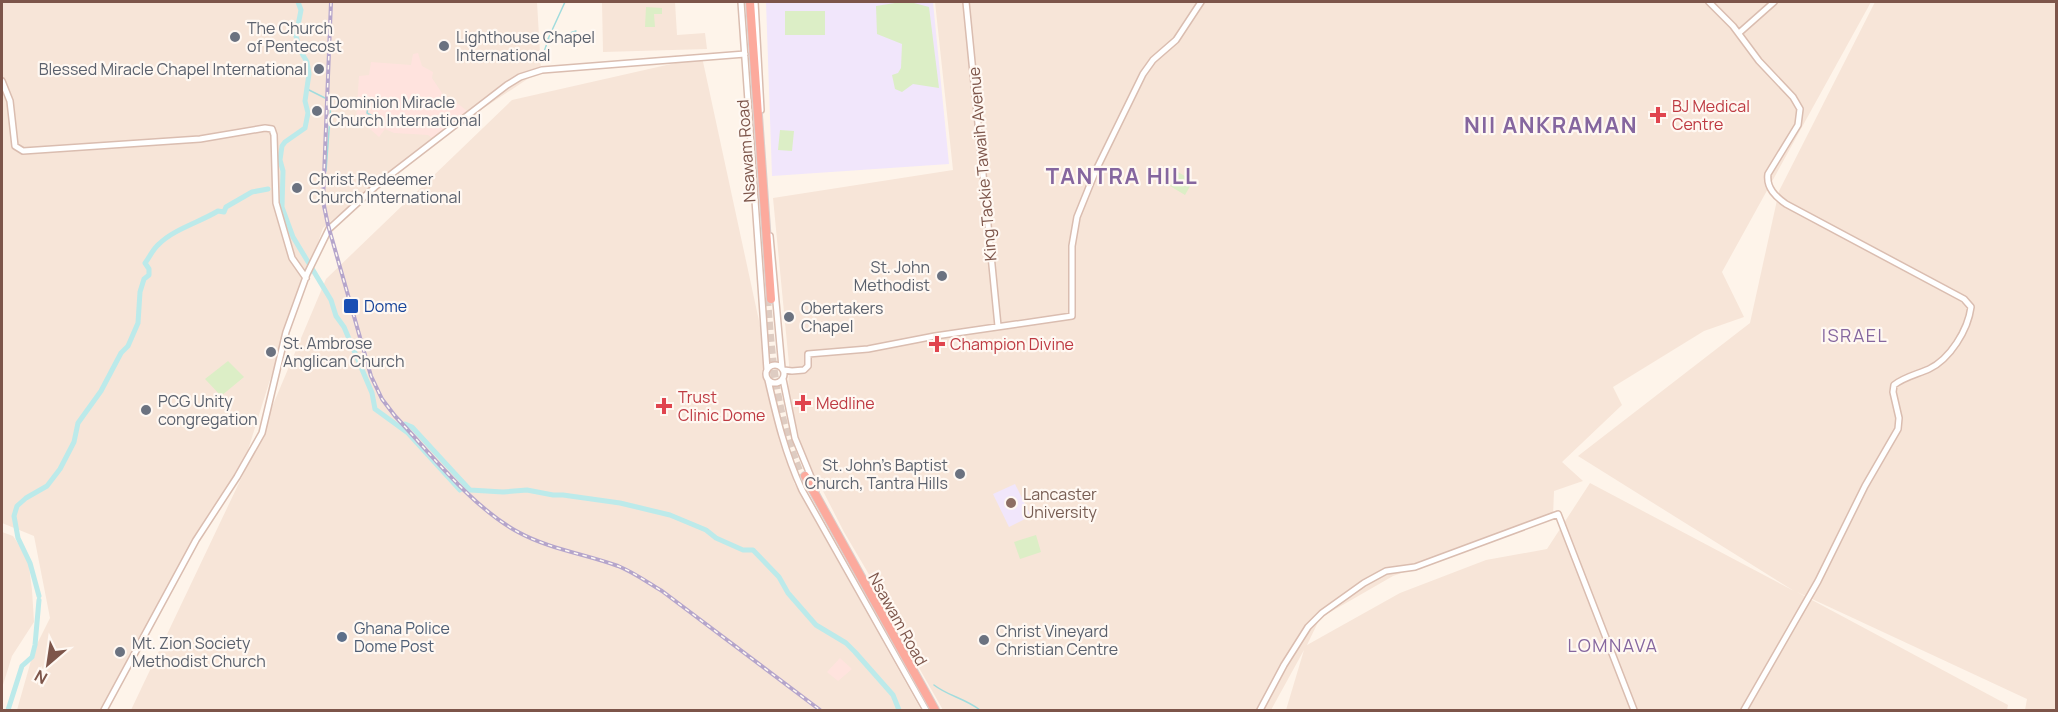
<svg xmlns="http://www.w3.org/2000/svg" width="2058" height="712" font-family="Manrope,sans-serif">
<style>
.residential{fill:#f7e5d8}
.commercial{fill:#ffe3de}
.education{fill:#f1e6fb}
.green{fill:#dceec6}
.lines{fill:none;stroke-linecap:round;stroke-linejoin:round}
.stream{stroke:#a1dcdd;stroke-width:1.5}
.river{stroke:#bceaea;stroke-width:5}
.highway-tunnel{stroke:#deccc2;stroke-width:8;stroke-dasharray:8 4;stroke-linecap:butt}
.secondary-casing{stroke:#dabdb0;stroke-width:8}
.highway-casing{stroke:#dbcfcc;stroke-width:10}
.secondary{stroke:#fff;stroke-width:5}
.highway{stroke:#fcaa9d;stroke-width:8}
.rail-casing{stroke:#b5a5cb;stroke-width:4}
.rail{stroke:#fff8f2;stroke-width:1.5;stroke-dasharray:4.5;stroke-linecap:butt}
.worship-dot{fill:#6b7280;stroke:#fff8f2;stroke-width:2}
.health-dot{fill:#e0444e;stroke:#fff8f2;stroke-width:2}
.transit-dot{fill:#1a4fb4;stroke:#fff8f2;stroke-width:2}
.education-dot{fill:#8d6e63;stroke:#fff8f2;stroke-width:2}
.service-dot{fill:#5c6f8a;stroke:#fff8f2;stroke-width:2}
.labels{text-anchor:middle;stroke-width:4.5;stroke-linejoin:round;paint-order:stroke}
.worship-label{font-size:16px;fill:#5b616d;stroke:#fff8f2;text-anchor:start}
.health-label{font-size:16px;fill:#be3a42;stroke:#fff8f2;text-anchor:start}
.street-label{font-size:16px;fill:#7d554a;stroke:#fff8f2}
.transit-label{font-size:16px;fill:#164399;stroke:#fff8f2;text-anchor:start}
.education-label{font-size:16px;fill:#785e54;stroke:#fff8f2;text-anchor:start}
.service-label{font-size:16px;fill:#4e5e75;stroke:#fff8f2;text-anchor:start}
.neighbourhood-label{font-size:18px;letter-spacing:1.5px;fill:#85669f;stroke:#fff8f2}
.district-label{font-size:22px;font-weight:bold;letter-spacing:1.5px;fill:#85669f;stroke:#fff8f2}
</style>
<rect width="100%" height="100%" fill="#fef4ea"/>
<path class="residential" d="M2,2H537L541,70L395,167L323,228L269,383L242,469L164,594L100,710H17L34,650L50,618L34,536L2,523Z
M602,2H675L677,35L705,33L707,49L603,52Z
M935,2H1871L1722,272L1744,317L1704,331L1613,387L1622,405L1562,462L1583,481L1554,491L1553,516L1543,523L1393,576L1320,618L1307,645L1400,593L1486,560L1547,549L1590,483L1794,591L1578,456L1750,323L1779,191L1875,2H2056V710H2025L2027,699L1797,592L2008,705L2007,710H1286L1304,650L1271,710H943L910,652L887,605L844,532L804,454L788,400L789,364L773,198L953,170Z
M702,57L794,483L921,710H131L248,464L326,279L512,100Z
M2,532L13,536L28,558L32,590L34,622L12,656L2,688Z"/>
<path class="commercial" d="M418,53L422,66L433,72L432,78L444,96L456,102L467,111L433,139L428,135L394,133L385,129L379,137L362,122L356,120L359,76L369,75L371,62L411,65L413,54Z
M840,658L852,669L838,681L827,672Z"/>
<path class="education" d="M766,2H933L949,164L772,176Z
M1015,484L1031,516L1009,527L993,494Z"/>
<path class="green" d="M895,3H914L929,7L939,88L913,84L902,92L895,89L892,75L898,73L901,68L902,44L877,34L876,6Z
M646,7L662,8V14H654L655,27H645Z
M785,11H825V35H785Z
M780,130L794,131L792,151L778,150Z
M1178,172L1193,181L1185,195L1170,186Z
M228,361L244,377L221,396L205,379Z
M1036,535L1041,552L1020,559L1014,542Z"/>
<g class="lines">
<path class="stream" d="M548,39L565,2
M543,55L548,40L576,31
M307,89L325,98
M330,99H340L355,109
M368,108L367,113L374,117
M326,171L331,103L329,99
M400,428L401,425
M934,685C948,696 964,698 980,710"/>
<path class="river" d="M298,2L301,10L296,36L300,50L307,62L309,74L305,101L308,113L305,128L285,142L282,146L280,160L283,171L282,207L293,237L331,300L336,316L344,327L372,393L375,409L408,433L460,490
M405,424L412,427L470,490L503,492L527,490L553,495H563L620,503L670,515L706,530L716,538L743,550H753L779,577L788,593L816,625L846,643L855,652L893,695L899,710
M39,596L30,563L18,538L14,516L17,506L26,498L47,486L60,469L74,442L78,423L101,391L121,353L128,346L138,323L140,292L144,279L149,275V269L145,263C150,257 152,250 159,244C174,229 200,222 218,211L224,212L226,207L252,192L268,189
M8,710L22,666L32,657L35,645L39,600"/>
<path class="highway-tunnel" d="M767,298C772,365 776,415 802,478"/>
<g class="secondary-casing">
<path id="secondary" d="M741,2L767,370
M755,2L761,110
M966,2L998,326
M1709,2L1733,26L1759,61L1793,97L1800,109L1798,125L1768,174C1766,188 1776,197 1786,204L1964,299L1971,307C1968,330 1950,359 1929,369C1918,374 1904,377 1894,385L1893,392L1899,418L1898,429L1865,486L1818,581L1744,710
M1739,33L1774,2
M2,81L10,101L15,146L23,151L200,139L265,128L272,129L274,135L276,203L292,258L306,278
M770,236L782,368
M766 374a9 9 0 1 1 18 0a9 9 0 1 1-18 0Z
M784,370L792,371L804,370L808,366V354L868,349L935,336L1072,316V246L1077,217L1096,170L1143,74L1153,60L1176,40L1201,2
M783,379L795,438L816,489
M768,380C777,419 785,453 802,490L926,710
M104,710L196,540L237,477L262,433L286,332L307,274L329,229L376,186L507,85L520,77L542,70L745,54
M1260,710L1284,665L1308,627L1322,613L1364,583L1386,571L1415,567L1558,514L1634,710"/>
</g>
<g class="highway-casing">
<path id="highway" d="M750,2L771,299
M805,476L935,710"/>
</g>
<use href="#secondary" class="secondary"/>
<use href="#highway" class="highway"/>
<g class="rail-casing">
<path id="rail" d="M331,2L323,201L328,225L371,376L382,399L395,416C432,455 472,507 518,532C549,549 585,554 618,566C633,572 647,582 662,591L820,710"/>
</g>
<use href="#rail" class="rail"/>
</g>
<g class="worship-dot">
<circle cx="235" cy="37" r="6"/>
<circle cx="444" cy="46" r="6"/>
<circle cx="319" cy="69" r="6"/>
<circle cx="317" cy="111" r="6"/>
<circle cx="297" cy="188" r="6"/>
<circle cx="942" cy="276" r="6"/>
<circle cx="789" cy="317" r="6"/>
<circle cx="271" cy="352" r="6"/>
<circle cx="146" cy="410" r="6"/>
<circle cx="960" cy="474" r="6"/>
<circle cx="984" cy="640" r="6"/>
<circle cx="120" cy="652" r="6"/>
</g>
<g class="health-dot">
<path d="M1655 106h6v6h6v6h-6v6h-6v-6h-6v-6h6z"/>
<path d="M934 335h6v6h6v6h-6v6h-6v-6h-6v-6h6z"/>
<path d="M800 394h6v6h6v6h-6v6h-6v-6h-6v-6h6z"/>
<path d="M661 397h6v6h6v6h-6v6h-6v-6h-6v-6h6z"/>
</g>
<rect class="transit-dot" x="343" y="298" width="16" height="16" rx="3"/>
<circle class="education-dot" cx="1011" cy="503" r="6"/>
<circle class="service-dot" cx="342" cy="637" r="6"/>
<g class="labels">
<g class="worship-label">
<text x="247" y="34">The Church<tspan x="247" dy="18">of Pentecost</tspan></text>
<text x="456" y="43">Lighthouse Chapel<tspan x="456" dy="18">International</tspan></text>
<text x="307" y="75" text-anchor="end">Blessed Miracle Chapel International</text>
<text x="329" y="108">Dominion Miracle<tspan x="329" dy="18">Church International</tspan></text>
<text x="309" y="185">Christ Redeemer<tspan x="309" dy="18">Church International</tspan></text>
<text x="930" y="273" text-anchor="end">St. John<tspan x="930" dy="18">Methodist</tspan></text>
<text x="801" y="314">Obertakers<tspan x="801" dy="18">Chapel</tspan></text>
<text x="283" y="349">St. Ambrose<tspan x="283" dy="18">Anglican Church</tspan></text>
<text x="158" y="407">PCG Unity<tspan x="158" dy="18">congregation</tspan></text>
<text x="948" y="471" text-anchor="end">St. John's Baptist<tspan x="948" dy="18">Church, Tantra Hills</tspan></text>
<text x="996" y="637">Christ Vineyard<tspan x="996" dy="18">Christian Centre</tspan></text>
<text x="132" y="649">Mt. Zion Society<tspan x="132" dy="18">Methodist Church</tspan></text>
</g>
<g class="health-label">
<text x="1672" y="112">BJ Medical<tspan x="1672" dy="18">Centre</tspan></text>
<text x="950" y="350">Champion Divine</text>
<text x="678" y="403">Trust<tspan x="678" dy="18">Clinic Dome</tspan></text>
<text x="816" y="409">Medline</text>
</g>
<g class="street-label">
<text transform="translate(746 151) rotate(-94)" y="6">Nsawam Road</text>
<text transform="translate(982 164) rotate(-95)" y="6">King Tackie Tawaih Avenue</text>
<text transform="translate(898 619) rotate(61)" y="6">Nsawam Road</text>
</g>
<g class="transit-label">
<text x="364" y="312">Dome</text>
</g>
<g class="education-label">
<text x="1023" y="500">Lancaster<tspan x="1023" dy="18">University</tspan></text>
</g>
<g class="service-label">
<text x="354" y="634">Ghana Police<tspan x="354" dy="18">Dome Post</tspan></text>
</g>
<g class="neighbourhood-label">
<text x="1855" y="342">ISRAEL</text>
<text x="1613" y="652">LOMNAVA</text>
</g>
<g class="district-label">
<text x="1551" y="133">NII ANKRAMAN</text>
<text x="1122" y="184">TANTRA HILL</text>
</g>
</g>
<rect width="2058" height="712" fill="none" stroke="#7d554a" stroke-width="6"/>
<g transform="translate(48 664) rotate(209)" stroke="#fff8f2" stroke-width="4.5" paint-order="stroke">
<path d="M0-4.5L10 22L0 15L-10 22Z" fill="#7d554a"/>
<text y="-9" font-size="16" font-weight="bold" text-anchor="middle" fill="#7d554a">N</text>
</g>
</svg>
